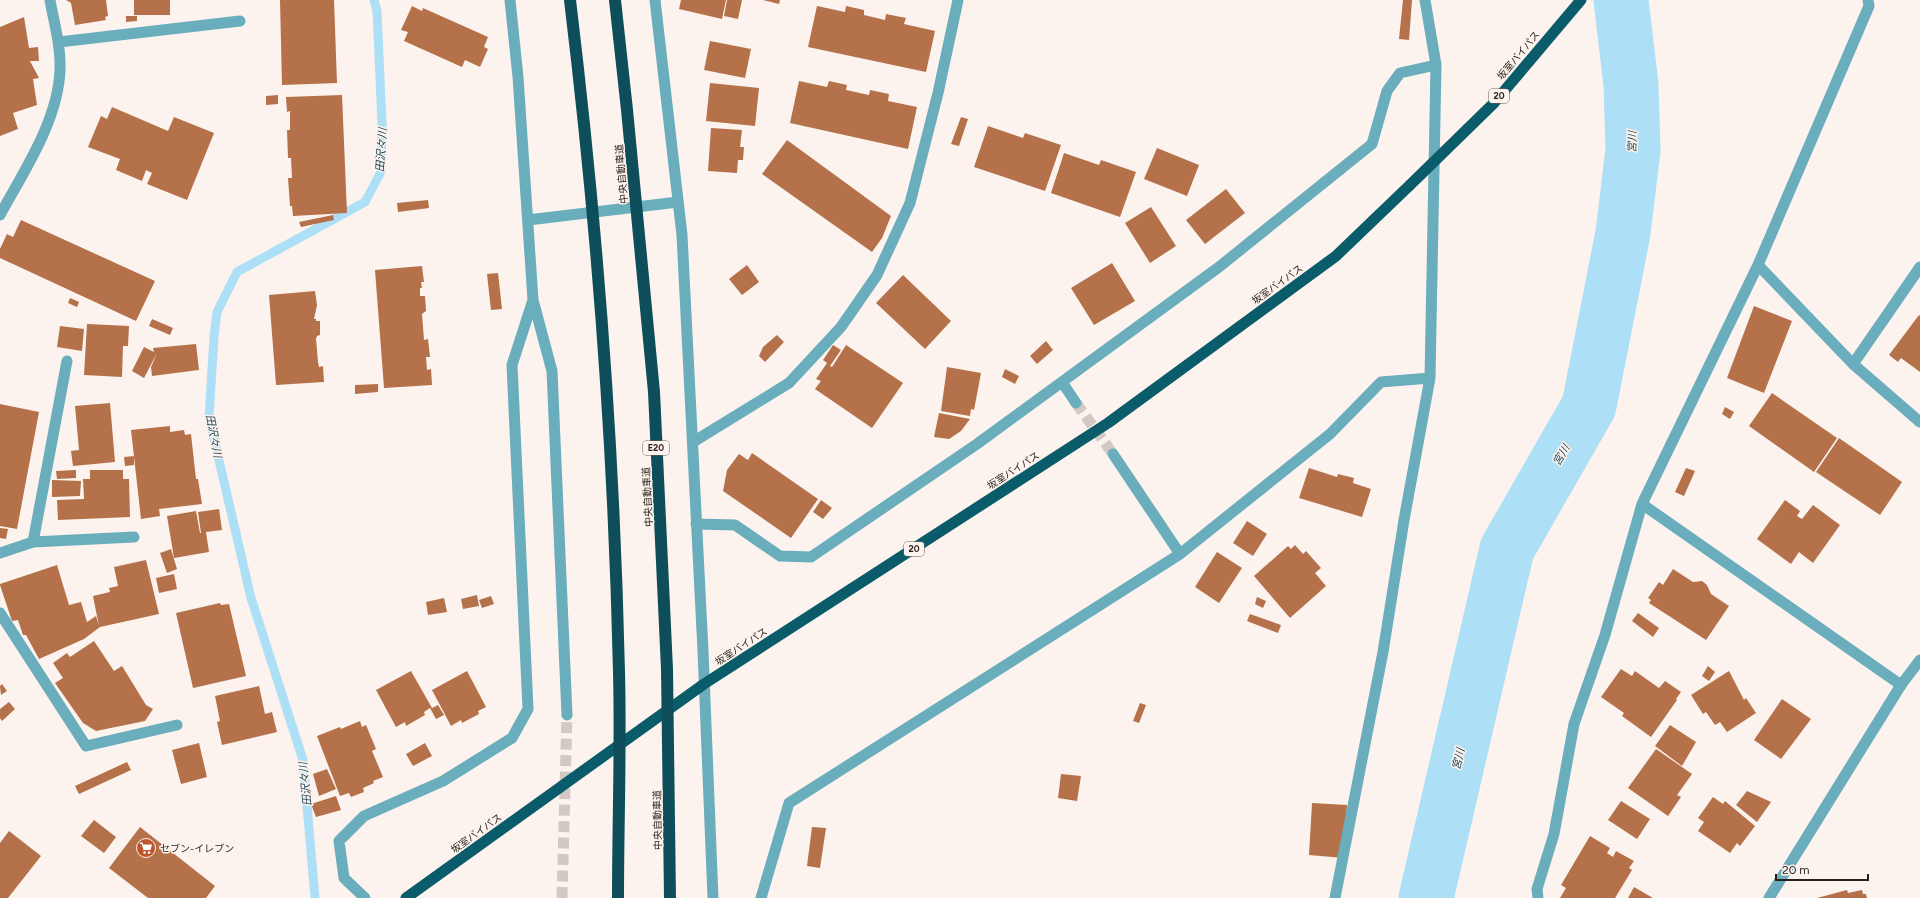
<svg xmlns="http://www.w3.org/2000/svg" width="1920" height="898" font-family="Figtree,'Noto Sans JP',sans-serif">
<style>
.lines{fill:none;stroke-linecap:round;stroke-linejoin:round}
.stream{stroke:#ade0f6;stroke-width:9}
.river{stroke:#ade0f6;stroke-width:55}
.building{fill:#b4714a}
.minor-tunnel{stroke:#d2c9c4;stroke-width:11;stroke-dasharray:11 5.5;stroke-linecap:butt}
.minor{stroke:#6aaebd;stroke-width:11}
.tertiary{stroke:#6aaebd;stroke-width:11}
.trunk{stroke:#0b5c6a;stroke-width:11}
.trunk-bridge{stroke:#0b5c6a;stroke-width:11}
.motorway-bridge{stroke:#0d4e5a;stroke-width:12}
.labels{text-anchor:middle;stroke-width:3;stroke-linejoin:round;paint-order:stroke}
.shield{fill:#fdf3ee;stroke:#675f5a;stroke-width:1}
.shield-label{font-size:9px;font-weight:bold;fill:#271f1a}
.street-label{font-size:10px;fill:#271f1a;stroke:#fdf3ee}
.poi-label{font-size:10px;fill:#271f1a;stroke:#fdf3ee;text-anchor:start}
.water-label{font-size:11px;font-style:italic;fill:#224a5a;stroke:#fdf3ee}
</style>
<rect width="100%" height="100%" fill="#fdf3ee"/>
<g class="lines">
<path class="stream" d="M315,898L303,760L251,598L209,417L214,337L217,312L237,272L365,202L381,172L382,124L377,11L374,0"/>
<path class="river" d="M1426,898L1507,549L1589,406L1623,233L1633,150L1631,85L1621,0"/>
</g>
<path class="building" d="M66,0H106L108,16L105,17L106,20L75,25L71,3Z
M134,0H170V15H134Z
M280,0H334L337,83L282,85Z
M681,0H726L722,19L679,9Z
M727,0H742L738,19L724,16Z
M763,0H780L779,4Z
M1403,0H1412L1409,40L1399,39Z
M412,6L422,11L423,8L488,37L484,47L488,49L480,67L465,60L462,67L404,41L408,32L401,30Z
M817,6L845,12L846,6L864,10V15L885,20L886,14L906,18L904,24L935,31L926,72L808,47Z
M126,16H137V21L126,22Z
M24,17L29,48L38,47L39,61H30L39,78L33,79L37,105L13,113L18,129L0,136V27Z
M710,41L751,49L745,78L704,70Z
M799,81L827,87L829,81L847,85L846,90L869,95L870,90L889,94L888,101L917,107L908,149L790,123Z
M710,83L759,88L755,126L706,121Z
M278,95V104L266,105V96Z
M342,95L347,213L293,216L292,206H290L288,178H292L291,158H288L287,130H290V111L287,112L286,97Z
M112,107L168,131L174,117L214,133L187,200L147,184L152,173L146,170L142,181L116,170L120,159L88,147L101,116L107,119Z
M961,117L968,119L959,146L951,144Z
M988,126L1023,138L1025,133L1061,145L1045,191L974,167Z
M711,128L742,130L740,147H744L743,160H738L737,173L708,171Z
M787,140L891,216L882,238L872,252L762,174Z
M1157,148L1199,165L1187,196L1144,179Z
M1064,153L1099,165L1101,160L1136,172L1120,217L1051,193Z
M1226,189L1245,213L1205,244L1186,220Z
M428,200L429,208L398,212L397,203Z
M1151,207L1176,246L1150,263L1125,223Z
M333,215L334,220L301,227L299,222Z
M21,220L155,281L136,321L0,258V249L7,234L13,237Z
M1112,263L1135,301L1094,325L1071,288Z
M747,265L759,282L742,295L729,279Z
M422,266L424,282H421L422,288H420V296H425L426,311L422,314L424,340L428,339L430,357H426L427,370L431,369L432,385L384,388L375,270Z
M498,273L502,309L491,310L487,274Z
M903,275L951,321L925,349L876,303Z
M315,291L317,305L314,319H316V321H320V335L317,336L316,339L318,362L319,367L323,366L324,382L276,385L269,295Z
M70,298L79,302L77,307L68,303Z
M1754,306L1792,321L1764,393L1727,378Z
M1919,315L1920,316V372L1901,358L1898,362L1889,355Z
M152,319L173,328L170,335L149,326Z
M87,324L129,326L128,346H123L122,377L84,375Z
M60,326L84,329L82,351L57,347Z
M777,335L784,342L765,362L759,356L763,347Z
M1046,341L1053,350L1037,364L1030,356Z
M196,344L199,370L152,376L151,367L157,353L144,378L132,371L144,347L154,352L153,348Z
M833,345L841,350L830,366L832,367L846,345L903,383L872,428L815,389L821,381L816,379L827,363L823,360Z
M947,367L981,373L974,410L971,409L970,416L941,411Z
M1005,369L1019,376L1015,384L1002,377Z
M378,384V392L355,394V385Z
M1772,393L1837,438L1814,472L1749,426Z
M110,403L115,462L73,466L71,451L79,450L75,406Z
M0,404L39,412L17,529L0,526Z
M1725,407L1734,412L1730,419L1722,414Z
M939,413L970,419L961,431L949,439L934,437Z
M170,426V432L184,430L185,435L191,434L196,479H198L202,504L159,509L160,516L141,519L131,430Z
M1839,438L1902,482L1880,515L1816,472Z
M752,453L818,499L791,538L723,491L727,470L739,454L748,460Z
M134,456V465L125,466L124,457Z
M1309,468L1337,477L1338,474L1354,478L1353,483L1371,489L1362,517L1299,498Z
M1686,468L1695,471L1684,496L1675,492Z
M76,470V478L57,479L56,471Z
M90,470H123V479H129L130,517L58,520L57,500L84,499L83,479H90Z
M52,480L81,481L80,496L52,497Z
M821,500L832,508L823,519L813,512Z
M1785,500L1800,511L1797,516L1802,519L1813,505L1840,525L1813,563L1799,552L1791,564L1757,539Z
M219,509L222,530L206,532L209,552L174,558L167,516L196,511L200,533H201L198,512Z
M1247,521L1267,534L1253,556L1233,543Z
M0,528L8,529L6,539L0,538Z
M1295,545L1303,554L1306,551L1321,568L1315,573L1326,586L1290,618L1254,576L1288,546L1291,549Z
M171,549L177,569L167,573L160,553Z
M1217,552L1242,568L1219,603L1195,587Z
M146,560L159,614L100,627L84,639L39,659L26,635H23L18,620L12,621L0,585V584L57,565L69,605L81,602L87,622L96,616L99,626L93,596L110,592L109,588L118,586L114,567Z
M1673,569L1693,582L1702,581L1707,585L1711,594L1729,606L1706,640L1649,603L1651,600L1648,598L1659,582L1663,585Z
M174,574L177,589L159,593L156,578Z
M477,595L479,606L463,609L461,599Z
M491,596L494,604L482,608L479,600Z
M1257,597L1266,601L1263,608L1255,604Z
M444,598L447,612L428,615L426,602Z
M220,603L221,605L229,604L246,676L193,688L176,613Z
M1638,613L1659,628L1653,637L1632,621Z
M1250,614L1281,625L1278,633L1247,621Z
M94,641L114,671L122,666L146,705L153,709L145,721L96,731L83,723L55,683L63,678L53,663L67,653L70,657Z
M1708,666L1715,672L1709,681L1702,676Z
M1621,669L1632,676L1635,671L1659,688L1665,681L1681,692L1676,699L1677,700L1651,737L1622,716L1624,713L1601,697Z
M411,671L432,708L438,705L444,715L436,719L430,708L424,712L425,715L406,726L405,722L396,727L376,690Z
M467,671L486,707L478,711L479,714L462,723L461,720L451,726L432,690Z
M1729,671L1744,700L1746,698L1756,713L1727,732L1720,722L1715,725L1706,712L1703,714L1691,695Z
M2,684L7,691L1,695L0,686Z
M259,686L265,714L272,712L277,732L222,745L217,722L220,721L215,696Z
M1782,699L1811,719L1781,759L1754,740Z
M9,702L15,709L2,721L0,718V709Z
M1140,703L1146,705L1139,723L1133,721Z
M360,721L362,727L366,725L376,749L372,751L383,777L373,781L374,783L363,788L364,792L351,797L349,793L340,796L317,736L340,727L341,729Z
M1670,725L1696,742L1682,766L1655,746Z
M199,743L207,777L181,784L172,750Z
M425,743L432,756L413,766L406,754Z
M1656,749L1692,774L1677,795L1681,797L1668,816L1628,788Z
M127,762L131,770L79,794L75,786Z
M327,769L336,789L319,796L313,774Z
M1061,774L1081,776L1077,801L1058,798Z
M1747,791L1771,802L1757,822L1736,805Z
M336,796L341,810L316,817L311,804Z
M1713,797L1723,804L1725,801L1755,826L1740,846L1737,843L1730,853L1698,831L1704,822L1698,818Z
M1621,801L1650,819L1637,839L1608,820Z
M1312,803L1347,805L1344,858L1309,855Z
M94,820L116,837L104,853L81,836Z
M140,827L215,886L206,898H148L109,868Z
M812,827L826,828L820,868L807,866Z
M9,831L41,856L8,898H0V843Z
M1590,836L1610,848L1607,853L1613,857L1616,851L1634,861L1629,868L1632,870L1615,898H1560L1566,888L1561,885Z
M1634,887L1653,898H1628Z
M1847,890L1848,893L1862,890L1863,894H1866L1867,898H1817Z"/>
<g class="lines">
<path class="minor-tunnel" d="M1076,403L1113,454
M562,898L567,715"/>
<path class="minor" d="M510,0L518,77L533,300L552,371L567,715
M655,0L682,235L703,651L713,898
M59,42L240,21
M0,215C24,171 58,121 60,70C61,46 54,23 50,0
M528,220L678,202
M1758,265L1853,364L1920,422
M1853,364L1920,267
M1062,382L1076,403
M693,442L789,383L841,327L877,275L910,203L938,93L958,0
M1113,454L1180,554
M1642,504L1901,685
M696,524L735,525L780,556L811,557L977,444L1219,267L1372,144L1387,91L1400,73L1436,65
M33,542L67,361
M0,553L33,542L134,537
M0,613L86,746L177,725
M365,898L344,878L339,841L364,816L443,781L512,738L528,709L512,365L533,300
M761,898L789,803L1180,554L1330,434L1381,382L1430,378
M1335,898L1383,652L1404,520L1430,378L1436,65L1425,0
M1538,898L1537,889L1554,834L1574,724L1605,635L1642,504L1758,265L1869,6L1868,0"/>
<path class="tertiary" d="M1769,898L1901,685L1920,660"/>
<path class="trunk" d="M406,898L704,684L1108,423L1336,256L1410,185"/>
<path class="trunk-bridge" d="M1410,185L1494,103L1581,0"/>
<path class="motorway-bridge" d="M570,0C597,223 614,447 619,672C621,747 618,823 618,898
M615,0L627,110L654,392L667,669L670,898"/>
</g>
<defs>
<g id="supermarket-disc" transform="scale(1)"><circle r="9.5" fill="#be572d" stroke="#fdf3ee"/><path d="M-6-5.5h2.5l.6 2H6L4.5 2H-2.5L-4.4-4H-6ZM-1.5 3.2a1.3 1.3 0 1 0 .1 0ZM3 3.2a1.3 1.3 0 1 0 .1 0Z" fill="#fff"/></g>
</defs>
<g fill-rule="evenodd">
<use href="#supermarket-disc" x="146" y="848"/>
</g>
<g class="labels">
<g class="shield">
<rect x="1489" y="89" width="20" height="14" rx="3"/>
<rect x="643" y="441" width="26" height="14" rx="3"/>
<rect x="904" y="542" width="20" height="14" rx="3"/>
</g>
<g class="shield-label">
<text x="1499" y="99">20</text>
<text x="656" y="451">E20</text>
<text x="914" y="552">20</text>
</g>
<g class="street-label">
<text transform="translate(1518 55) rotate(-50)" y="4">坂室バイパス</text>
<text transform="translate(621 174) rotate(-95)" y="4">中央自動車道</text>
<text transform="translate(1277 284) rotate(-36)" y="4">坂室バイパス</text>
<text transform="translate(1013 470) rotate(-33)" y="4">坂室バイパス</text>
<text transform="translate(647 497) rotate(-93)" y="4">中央自動車道</text>
<text transform="translate(741 646) rotate(-33)" y="4">坂室バイパス</text>
<text transform="translate(657 820) rotate(-91)" y="4">中央自動車道</text>
<text transform="translate(476 833) rotate(-36)" y="4">坂室バイパス</text>
</g>
<g class="poi-label">
<text x="160" y="852">セブン-イレブン</text>
</g>
<g class="water-label">
<text transform="translate(1632 142) rotate(-89)" y="4">宮川</text>
<text transform="translate(381 150) rotate(-86)" y="4">田沢々川</text>
<text transform="translate(214 436) rotate(79)" y="4">田沢々川</text>
<text transform="translate(1561 455) rotate(-60)" y="4">宮川</text>
<text transform="translate(1458 759) rotate(-77)" y="4">宮川</text>
<text transform="translate(305 784) rotate(-96)" y="4">田沢々川</text>
</g>
</g>
<path d="M1776 874v6h92v-6" fill="none" stroke="#271f1a" stroke-width="2"/>
<text x="1782" y="874" font-size="12" fill="#271f1a" stroke="#fdf3ee" stroke-width="3" paint-order="stroke">20 m</text>
</svg>
